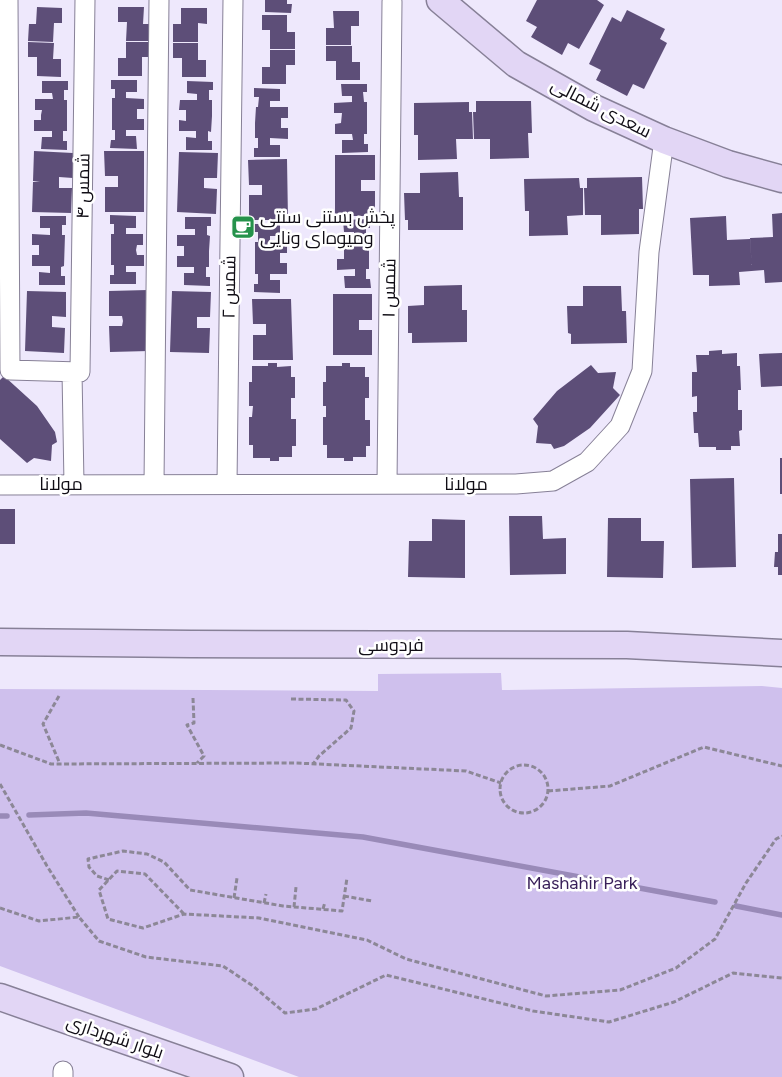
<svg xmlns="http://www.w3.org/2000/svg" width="782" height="1077" font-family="Figtree,Cairo,sans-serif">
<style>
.green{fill:#cfc0ed}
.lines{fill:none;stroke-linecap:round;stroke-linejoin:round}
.stream{stroke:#998ab8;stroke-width:5.5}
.building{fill:#5d4e78}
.street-casing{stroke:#878097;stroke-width:21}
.secondary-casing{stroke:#878097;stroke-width:29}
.path{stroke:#8c8796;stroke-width:3;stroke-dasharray:5 2.5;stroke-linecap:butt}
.street{stroke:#fff;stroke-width:19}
.secondary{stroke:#e2d6f5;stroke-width:26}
.labels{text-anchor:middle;stroke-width:5;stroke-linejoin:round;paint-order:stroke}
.street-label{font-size:18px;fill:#100d15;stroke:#fff}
.poi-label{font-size:18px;fill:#100d15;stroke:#fff;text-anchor:start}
.park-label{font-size:18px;fill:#381f59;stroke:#fff}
</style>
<rect width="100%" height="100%" fill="#eee8fc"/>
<path class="green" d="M501,673L502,690L762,686L782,688V1077H299L0,966V689L378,691V674Z"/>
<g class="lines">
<path class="stream" d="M29,815L86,813L363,837L715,902
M0,816H7
M736,906L782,915"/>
</g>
<path class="building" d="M265,0H287V4H292L291,13L265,12Z
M537,0H597L604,5L579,49L568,43L562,55L531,37L537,27L526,21Z
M37,7L62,8V23H54L53,42L28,41L29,24H36Z
M118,7H144L143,24H151V41H126L127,22H118Z
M181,8H207V24L198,23V42H173V24H181Z
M627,10L665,29L660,39L667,43L644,89L633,84L627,96L596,80L601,70L589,64L612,17L621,22Z
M333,11H359V26H351V45H326V28H334Z
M262,15H287V32H295V49H270V30H262Z
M28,42L54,43L53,59H61V77L37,76V57H28Z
M126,42H152V57H142V76H118V58H126Z
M173,43H198V60H206V77H182V58H173Z
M326,46H352V62H360V80H336V61H326Z
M270,50H295V65H286V84H262V67H270Z
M111,80H137V92H126V98L144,99V109H137V119H144V130H126V136H136L137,149L110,148L111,140H115V130H112V98H115V89H111Z
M42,81H68V90H64V100H67V131H63V141H67V150L41,149L42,137H52V131H34V120H41V115L42,110H35V99H53L52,93H42Z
M187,81L213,82V90H209V100H212V116L211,132L208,131V141H212V150H186V137L196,138V131H179V120L186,121V110H179L180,100H197V94L187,93Z
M341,84H367V92H363L364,102H367V134H364V144H368V152L342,153V140H353L352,134H335V124L341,123L342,113H334V103L352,102V96H342Z
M254,88L280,89V101H270V107H288V118H281V128H288V139L270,138V145H280V157H254V148H258V138H255V123L256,107H258L259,97H254Z
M476,101H531L532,133H528L529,158L490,159V139H474L473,112H476Z
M469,102V112H472L473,139H456L457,159L418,160V135H414V103Z
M34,151L73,153V178L59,177V188H72L71,213L32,212L33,182L40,181H33Z
M104,151H144V212H105V187H118V176H105Z
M179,152L218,153L217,178H204V188L217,189L216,214L177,212Z
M335,155H375V180H361V191H375V216H335Z
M287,159L288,220H249V195H262V185H249L248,160Z
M458,172L459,197H463V230H408V220H405L404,193H420V173Z
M642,177L643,209H639V234L601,235V215H585L584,188H587V178Z
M579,178L580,188H583V215L567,216L568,235L529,236V211H525L524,179Z
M782,213V282L765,283L764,270L739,272L740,285L709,286V275H693L690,218L726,216L727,240L750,239L752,268L750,238L773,237L772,214Z
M110,215L136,216V228H126V234H143V245H137L136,250L137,255H144V266H126V272H136V284H110V275H114V265H111V234H114V224H110Z
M40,216H66V225H62V235H65L64,266L61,267V276H65V285H39V272L50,273V266H32V255H39V245H32V234L50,235V228H40Z
M185,217H211V226H207V235L210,236L209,251V267H206V277H210V286L184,285V273H194V267H177V256H184V251H191H184V246H177V235H195V229H185Z
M369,219L370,228H366V238H369V269H366V279H370L371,288H345L344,276H355V269L337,270V259H344V249H337L336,238H354V232H344L343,220Z
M254,224H280V236H270V242L287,243V253H280V263H287V274H270V280H280V293L254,292V284H258V274H255V242H258V232H254Z
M462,285V310H467V342L412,343V333H408V306L424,305V286Z
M583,286H621L622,311H626L627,343L571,344V334L568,333L567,306H583Z
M148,290L149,351L110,352L109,326H122L123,321L122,316H109V291Z
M27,291L66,292V317L52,316V327L65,328L64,353L25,351Z
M172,291L211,292L210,317H197V328H210L209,353L170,352Z
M333,294H372V320H359V330H372V355H333Z
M252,299H291L293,360H253V335H266V324H253Z
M722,350V354L737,353V366H740L741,390H738V410H742V430L739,431L740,446H731V450H716V447H699L698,433H694L693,412H697V396L692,397V372H697L696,355H709V351Z
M782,353V386L761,387L759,354Z
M268,363H277V367L291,366V377H295V398H291V419H296V446H292V457H279V461H270V458H253V445H249V417H252L253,406H249V382H252V366H268Z
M342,363H350V367H365V377H369V398H365V420H370V446H366V457H353V461H344V458H327V445H323V417H326V406H323V382H326V366H342Z
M591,365L598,373L616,372L613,388L620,395L590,428L564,446L554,449L551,444L536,443L538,426L533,419L557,391Z
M4,376L37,406L55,432L57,442L52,445L51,461L34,458L27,463L0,439V380Z
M780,458H782V494H780Z
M734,478L736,567L692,568L690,479Z
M0,509H15V544H0Z
M509,516H542L543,539L566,538V574L510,575Z
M608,518H641V541H664L663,578L607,577Z
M432,519L465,520V578L408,577L409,541H432Z
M778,534H782V575H778V567H774L775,552H778Z"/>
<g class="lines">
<g class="street-casing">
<path id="street" d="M8,0L10,370L80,372L85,0
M72,372L74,484
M154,484L159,0
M227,484L233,0
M387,484L392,2
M0,485L516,484L553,481L587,462L620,426L642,371L649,252L664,140
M63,1077V1071"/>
</g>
<g class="secondary-casing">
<path id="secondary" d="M440,0L516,64L594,108L664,140L728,164L782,179
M0,642L191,644L627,645L782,653
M0,997L230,1077"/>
</g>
<path class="path" d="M59,696L43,724L60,764
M193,698L194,723L187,725L204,756L197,763
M291,699L346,700L354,711L351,728L319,756L313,764
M0,745L51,764L296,763L466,771L501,783
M500 789a24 24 0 1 1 48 0a24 24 0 1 1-48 0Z
M0,784L47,866L79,917
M548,791L610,786L704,747L782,766
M109,880L97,876L89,867L88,859L123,851L147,854L164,862L190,890L283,906L342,911L347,878
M344,896L372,901
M234,898L237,878
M264,903L266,894
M294,907L296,887
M0,908L39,921L79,917L99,941L146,957L223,966L253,986L285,1013L316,1009L386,975L533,1011L609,1022L674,1002L733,973L782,978
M323,909L325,902
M184,914L145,874L117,871L99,890L108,919L143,928L184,914L259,918L367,940L406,959L546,996L620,990L676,968L715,939L746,883L776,839L782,836"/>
<use href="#street" class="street"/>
<use href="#secondary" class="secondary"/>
</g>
<defs>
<g id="cafe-square" transform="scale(1.25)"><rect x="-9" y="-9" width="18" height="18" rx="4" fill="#25924b" stroke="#fff"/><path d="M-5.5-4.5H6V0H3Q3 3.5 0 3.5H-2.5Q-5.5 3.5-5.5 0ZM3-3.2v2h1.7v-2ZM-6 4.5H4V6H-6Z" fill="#fff"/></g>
</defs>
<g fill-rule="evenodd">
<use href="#cafe-square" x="243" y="227"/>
</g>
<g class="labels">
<g class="street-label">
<text transform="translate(601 108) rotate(27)" y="6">سعدی شمالی</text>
<text transform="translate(83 186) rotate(-89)" y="6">شمس ۴</text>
<text transform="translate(229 287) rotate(-89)" y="6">شمس ۲</text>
<text transform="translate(389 288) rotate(-89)" y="6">شمس ۱</text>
<text x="61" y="490">مولانا</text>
<text x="466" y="490">مولانا</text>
<text x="391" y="651">فردوسی</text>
<text transform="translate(115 1037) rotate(19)" y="6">بلوار شهرداری</text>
</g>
<g class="poi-label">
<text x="260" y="223">پخش بستنی سنتی<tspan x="260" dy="21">ومیوه‌ای ونایی</tspan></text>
</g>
<g class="park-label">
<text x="582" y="889">Mashahir Park</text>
</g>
</g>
</svg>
